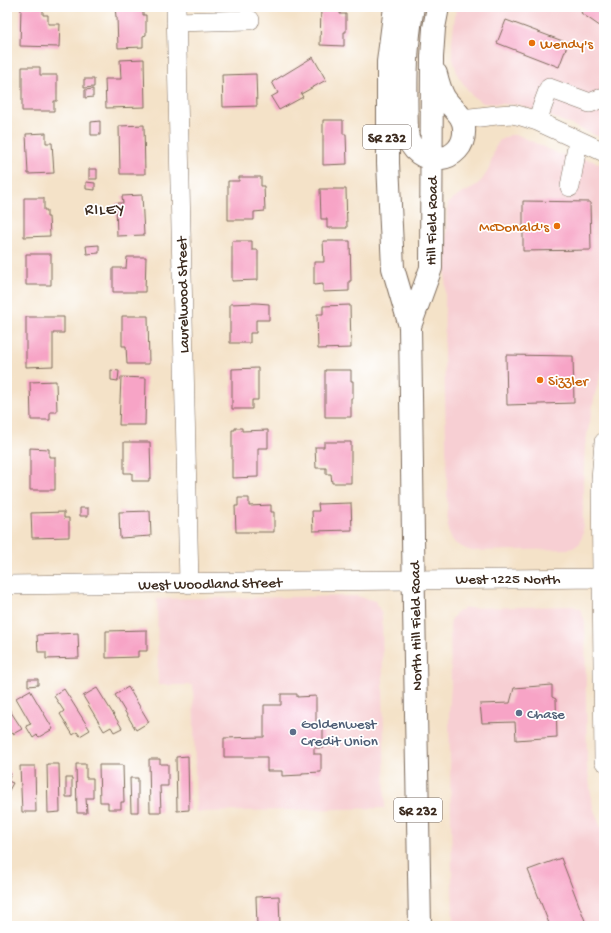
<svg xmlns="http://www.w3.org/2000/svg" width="611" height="933" font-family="'Gochi Hand',sans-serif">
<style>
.built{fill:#f7cfd3}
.building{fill:#f7a4c6}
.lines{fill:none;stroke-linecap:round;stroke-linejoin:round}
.minor-casing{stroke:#7c6a5a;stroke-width:20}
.major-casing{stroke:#7c6a5a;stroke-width:24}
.minor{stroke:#fff;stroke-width:19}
.major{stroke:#fff;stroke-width:22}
.food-dot{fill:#e8710a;stroke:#fff;stroke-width:1.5}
.service-dot{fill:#5c6f8a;stroke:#fff;stroke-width:1.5}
.labels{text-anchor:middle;stroke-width:3.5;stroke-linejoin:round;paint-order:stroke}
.shield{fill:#fff;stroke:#766a62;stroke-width:1}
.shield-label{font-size:14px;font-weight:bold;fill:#3b2a1e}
.food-label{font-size:15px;fill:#c56008;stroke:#fff;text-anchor:start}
.street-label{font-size:15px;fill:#3b2a1e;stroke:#fff}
.service-label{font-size:15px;fill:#4e5e75;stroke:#fff;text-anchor:start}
.neighbourhood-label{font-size:16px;letter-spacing:1px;fill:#3b2a1e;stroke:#fff}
</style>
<rect width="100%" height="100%" fill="#fff"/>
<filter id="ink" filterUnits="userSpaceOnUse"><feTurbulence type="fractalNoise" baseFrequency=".025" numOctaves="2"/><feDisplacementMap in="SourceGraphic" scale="8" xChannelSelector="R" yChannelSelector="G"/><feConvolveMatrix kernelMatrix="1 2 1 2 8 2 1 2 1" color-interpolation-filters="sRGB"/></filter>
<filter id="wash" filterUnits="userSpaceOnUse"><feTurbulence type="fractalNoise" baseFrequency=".012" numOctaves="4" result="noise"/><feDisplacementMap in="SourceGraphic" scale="16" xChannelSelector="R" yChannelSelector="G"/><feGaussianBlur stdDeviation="0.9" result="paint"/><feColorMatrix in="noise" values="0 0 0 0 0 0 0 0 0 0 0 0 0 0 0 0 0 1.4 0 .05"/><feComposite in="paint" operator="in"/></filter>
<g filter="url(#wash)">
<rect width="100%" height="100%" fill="#f4e2c8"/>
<path class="built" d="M456,7H604V139L562,121L520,105L483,103L472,96L458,76L452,56V41Z
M510,135H518L559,154L593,161L604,166V364L595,394L585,446L583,482V534L580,543L573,548L568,549L472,551L466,549L456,544L452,540L448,531L444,351L447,210L448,204L452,199L473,188L482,180L489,169L495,148L500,140Z
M357,596L375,601L382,614L385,808L196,812L193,685H158L157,599Z
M573,606L580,609L585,621L587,766L593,807L604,836V926H453L449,712L451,686L450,626L451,620L457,612L466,608Z"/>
<g id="blocks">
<path class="building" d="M21,7H43V15H48V24H60L59,47L20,46Z
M115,7H143V15H146V35L143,36V47L118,48L117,17H116Z
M321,7H341L340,14H346V32H344V46L320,45Z
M584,7H604V29L581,13Z
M506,20L568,43L559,67L497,43Z
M313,57L326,80L301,94L303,97L279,110L271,97L278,93L272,82Z
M144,59L145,107L106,108L105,79H121L120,60Z
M22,67H40V75H57V101H54V111H22Z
M256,74L257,106L223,107L222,75Z
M84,79H94V87L84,88Z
M93,89V97L85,98V90Z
M323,120H343V134H346L347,164L323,165Z
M100,121V135H91V122Z
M144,125L145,174H120L119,126Z
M46,133V143H52L54,173L28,174L26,134Z
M89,169H97V179H89Z
M239,177H261V186H264L265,211L254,212V220H228V181H239Z
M86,182L95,183V190L86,189Z
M320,189H346L347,228H327V219H321Z
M142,195L144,235L117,236L116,203H123L122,196Z
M24,198H44V210H47V217H49L50,236L24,237Z
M523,201L590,202L591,250L523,251Z
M232,241H252V250H258V280L232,281Z
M323,241H350L351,281H349V291L323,292V284L314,285V262H324Z
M99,245V253L87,254L86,246Z
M26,254H51V285H26Z
M127,257H146L145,292H113V268H126Z
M256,303L269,304V320H256V333H250V343H230V304Z
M350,305L351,348L318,349L317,314H323V306Z
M122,316H148L149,364H127L126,346H122Z
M26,317H64V333H53V366L26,367Z
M506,355L573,356L574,403L507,405Z
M258,368V400H252V409H232V369Z
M111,370L119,371L118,381L111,380Z
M325,370H351V381H353V398H351V417H325Z
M121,377L146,378L145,425H119Z
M56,381L57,412H50V420H31L30,382Z
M235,428H242V431L268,430V448H258V477L232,478V430H235Z
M124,442H150L151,478H149V481H132V473H124Z
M324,442H351V483H332L331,474H326V468H316L315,447H324Z
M30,448L49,449V457H55V490H30Z
M238,498H249V506L271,505V512H274V532H236L235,506H238Z
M351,503L352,530L313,531L312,511H319L318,504Z
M80,508H88V516H80Z
M150,511L151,536L120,538L119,512Z
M64,512V518H69V537L32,538L31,513Z
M147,630V651H138V657L106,658V631Z
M78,633L79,658L46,659V652H38L37,635Z
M7,635H10V662H7Z
M28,679H38V685L28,686Z
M552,685V697L556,699L557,737L516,740L515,722L482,723L480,704L510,703L514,688Z
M128,687L149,722L136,730L115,695Z
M97,688L122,728L114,732L111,727L104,731L83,696Z
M64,689L90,730L80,736L77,732L73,735L60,714L64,711L54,696Z
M30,690L53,729L39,737L37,735L33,738L26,726L31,724L16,698Z
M281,694H297V697L316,696V727H323V748H314V754H321V772L302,773V775L282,776V771H267V757H224V738L264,737V705H281Z
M7,706L22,729L13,734L7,727Z
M188,756L189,810L177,811L176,757Z
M149,759H160V764H168V786H160L161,812H150Z
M47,764H59L60,812L48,813Z
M76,764H86V778H93V798H86L87,813H77Z
M99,765H123L124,802H121V809H108V802H100Z
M20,766H35L36,812H22Z
M7,771L11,774L8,781L13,783L7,794Z
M66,778H72V797H66Z
M130,778H138V812H131Z
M561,858L587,926H550L528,870Z
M279,896L280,926H257L256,897Z"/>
</g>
</g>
<g filter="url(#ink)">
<use href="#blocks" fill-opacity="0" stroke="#7c6a5a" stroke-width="1"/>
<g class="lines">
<g class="minor-casing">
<path id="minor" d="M176,7L189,584
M176,22L250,20
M462,119L497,115L512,114L521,116L537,121L604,152
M537,121L549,88L590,103L604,97
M570,187L578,141
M604,442L601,479L604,761
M7,585C206,583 404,579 603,578"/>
</g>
<g class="major-casing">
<path id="major" d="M395,7L388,62V163L393,268L410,326L414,607L420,926
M413,7C405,48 406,91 407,133C413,171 467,165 464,128C463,113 451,109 444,97C440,90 438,82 436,74
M410,326L431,268L432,57L434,28L438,7"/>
</g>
<use href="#minor" class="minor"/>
<use href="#major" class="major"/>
</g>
</g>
<g class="food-dot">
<circle cx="532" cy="43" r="4"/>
<circle cx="557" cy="226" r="4"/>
<circle cx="540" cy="380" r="4"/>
</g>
<g class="service-dot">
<circle cx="519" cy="713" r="4"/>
<circle cx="293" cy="732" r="4"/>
</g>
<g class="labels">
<g class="shield">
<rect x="363" y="125" width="48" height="24" rx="3"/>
<rect x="394" y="798" width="48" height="24" rx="3"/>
</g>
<g class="shield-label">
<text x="387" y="142">SR 232</text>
<text x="418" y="815">SR 232</text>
</g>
<g class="food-label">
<text x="540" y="48">Wendy's</text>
<text x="549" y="231" text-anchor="end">McDonald's</text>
<text x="548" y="385">Sizzler</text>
</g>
<g class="street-label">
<text transform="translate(431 221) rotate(-89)" y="5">Hill Field Road</text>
<text transform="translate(182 295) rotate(-91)" y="5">Laurelwood Street</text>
<text x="508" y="583">West 1225 North</text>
<text transform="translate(210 583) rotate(-1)" y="5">West Woodland Street</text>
<text transform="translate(415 626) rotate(-91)" y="5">North Hill Field Road</text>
</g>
<g class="service-label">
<text x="527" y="718">Chase</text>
<text x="301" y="728">Goldenwest<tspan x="301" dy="17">Credit Union</tspan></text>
</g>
<g class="neighbourhood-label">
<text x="105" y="214">RILEY</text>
</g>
</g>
<rect width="611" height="933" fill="none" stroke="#fff" stroke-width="24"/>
</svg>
